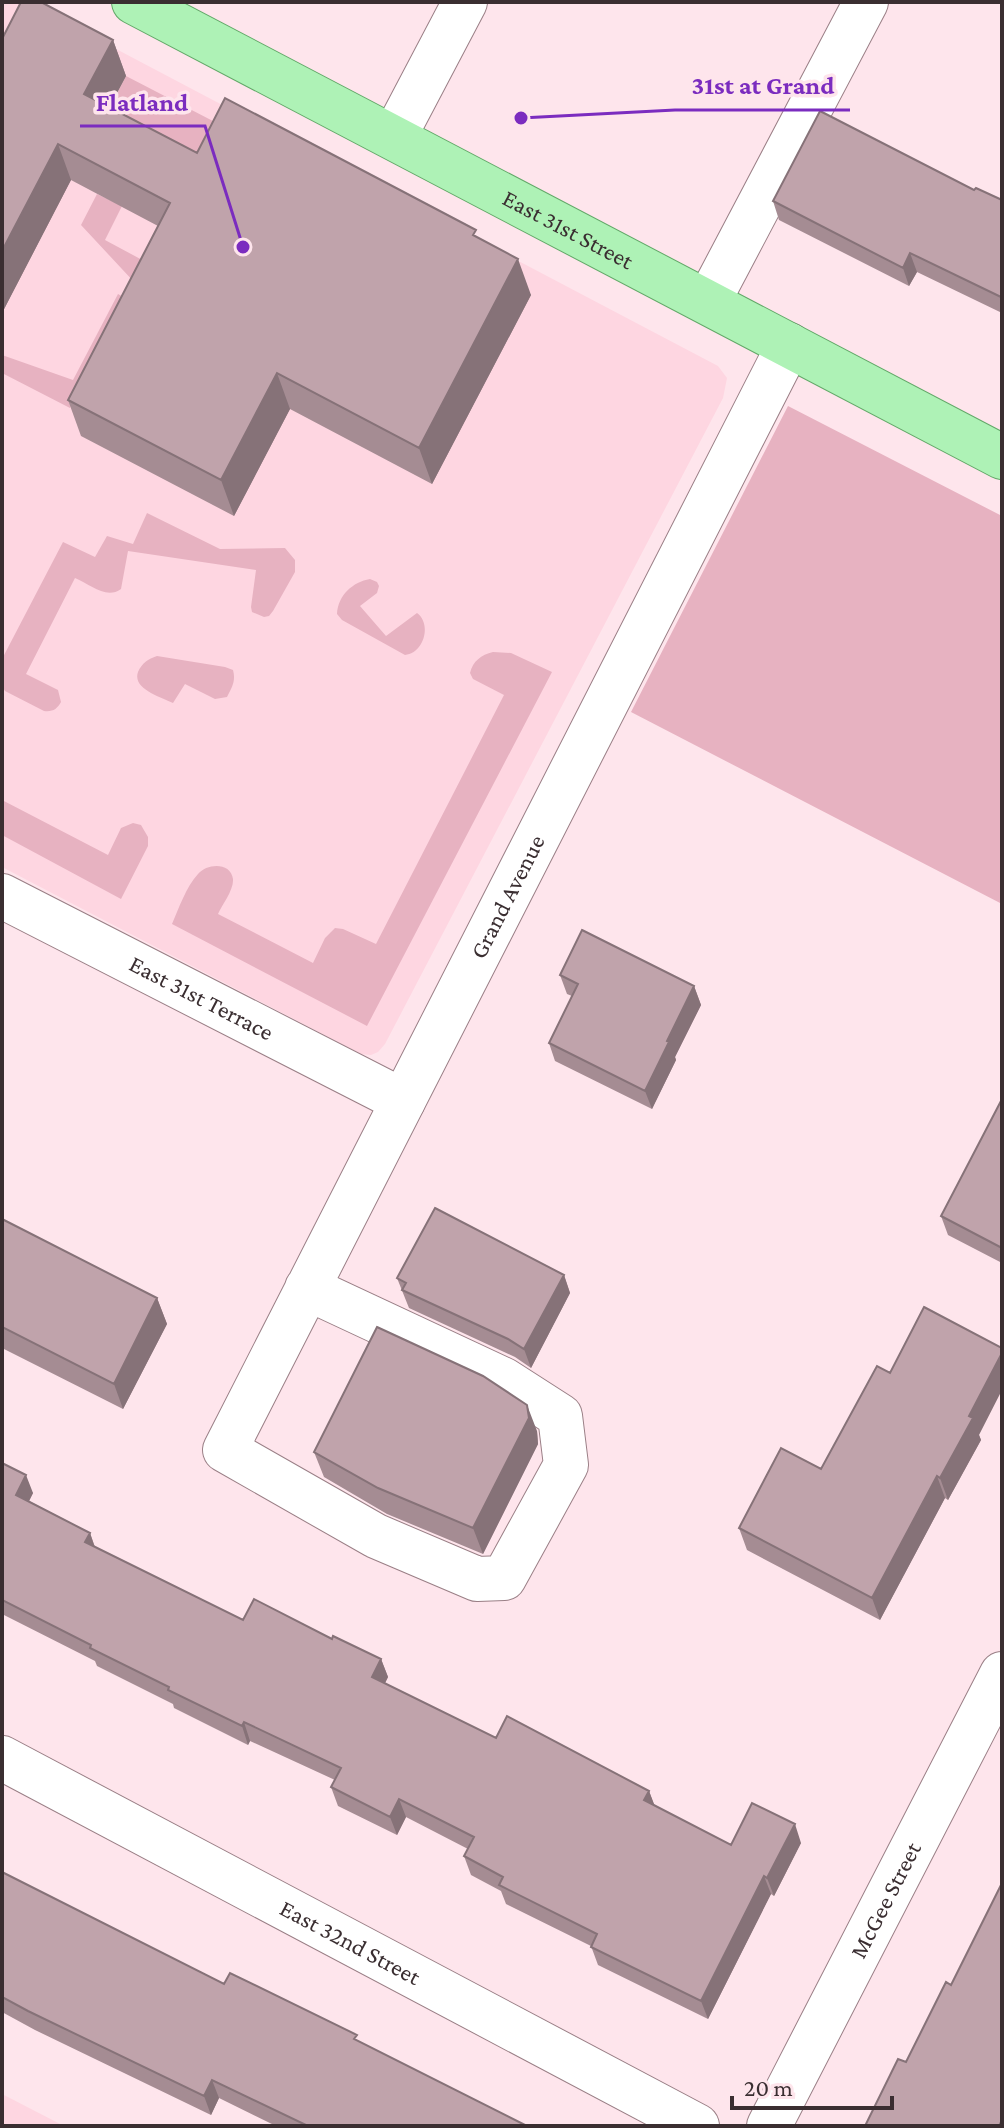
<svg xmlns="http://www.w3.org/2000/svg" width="1004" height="2128" font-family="'Crimson Pro',serif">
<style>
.built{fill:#fed6e1}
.green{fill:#e7b2c1}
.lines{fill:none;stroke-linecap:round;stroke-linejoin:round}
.minor-casing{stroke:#9a7f86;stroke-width:46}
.major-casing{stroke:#62a868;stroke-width:46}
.minor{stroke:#fff;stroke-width:44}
.major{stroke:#aef2b6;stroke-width:44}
.wall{fill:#a58c93}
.shaded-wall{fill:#867278}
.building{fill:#c0a3ab;stroke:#867278;stroke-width:2}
.labels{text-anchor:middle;stroke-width:7;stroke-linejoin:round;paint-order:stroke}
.street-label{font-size:24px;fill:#3a2e31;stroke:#fee5ec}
.leader{fill:none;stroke:#7b2cbf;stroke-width:3}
.callout-dot{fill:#7b2cbf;stroke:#fee5ec;stroke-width:3}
.callout-label{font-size:26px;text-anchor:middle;font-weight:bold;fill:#7b2cbf;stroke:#fee5ec;stroke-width:7;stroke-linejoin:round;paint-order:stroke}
</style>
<rect width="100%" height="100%" fill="#fee5ec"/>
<path class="built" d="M2,2H27L718,366L727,378L723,398L385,1044L378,1052L371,1055L361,1054L2,867Z
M2,2094L64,2126H2Z"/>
<path class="green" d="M126,76L238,134L210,189L97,131Z
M97,194L122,206L105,240L146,262L135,283L81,225Z
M118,294L127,299L70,408L2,373V355L73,380Z
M788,406L1002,516V904L631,712Z
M147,513L220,549L285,548L295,560V572L273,611L269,616L264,617L252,612L251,607L256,570L128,551L121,589C106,600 90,584 75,578L26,674L58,690L61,702C57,709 53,712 44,711L5,691L2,686V659L63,542L95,557L107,536L133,544Z
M370,579L377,582L379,586L377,593L360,606L386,636L417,613C432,624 424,653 405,655L342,620L337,614C338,595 353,582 370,579Z
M493,652L511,653L552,672L367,1026L172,924C179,908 186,887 198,874C207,863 231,862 233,879C234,890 222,905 218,914L313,963L325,938L335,928L343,929L376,944L504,695L473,679L470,673C473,661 481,655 493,652Z
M157,656L225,667L233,670C236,681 232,687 227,697L215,699L185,684L173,703C161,697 132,689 138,672C142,663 148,659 157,656Z
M2,800L108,855L121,828L133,823L141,825L148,837V846L121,899L2,835Z"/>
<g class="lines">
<g class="minor-casing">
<g id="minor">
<path d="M394,137L465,2"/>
<path d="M708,302L866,2"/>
<path id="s1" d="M2,896L403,1101"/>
<path id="s2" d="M307,1288L504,1380L560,1416L566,1465L504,1578L477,1579L376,1536L225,1450L789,345"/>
<path id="s3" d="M2,1758L697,2126"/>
<path id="s4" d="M769,2126L1002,1674"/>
</g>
</g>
<g class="major-casing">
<g id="major">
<path id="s5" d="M134,2L1002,457"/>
</g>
</g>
<use href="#minor" class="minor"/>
<use href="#major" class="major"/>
</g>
<path class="wall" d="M2,39L113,40L126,76L109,107L197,153L479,238L531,295L432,484L290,409L234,516L81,436L68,400L158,226L71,180L2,313Z
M1002,200V313L917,272L909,286L779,220L773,201Z
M560,975L694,986L701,1005L675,1057L676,1060L652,1109L555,1061L549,1043L572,996L567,994Z
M1002,1099V1263L948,1235L941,1216Z
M2,1219L157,1298L167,1324L123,1409L2,1348Z
M564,1275L570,1293L531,1368L515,1357L409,1308L397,1278Z
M537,1431L538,1444L483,1554L387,1514L324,1477L314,1452Z
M979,1435L981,1440L948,1500L945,1498L880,1620L747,1550L739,1528L821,1469Z
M2,1463L33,1493L29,1501L90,1533L95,1547L243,1620L332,1639L381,1659L388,1677L385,1683L496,1738L649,1791L654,1805L731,1845L801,1843L774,1896L771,1894L708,2019L598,1965L591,1946L506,1904L501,1891L471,1875L464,1856L468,1849L406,1817L397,1835L338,1806L331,1787L335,1780L250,1741L248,1745L174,1708L173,1704L97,1666L95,1661L2,1614Z
M2,1872L224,1984L359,2042L527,2126H276L219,2098L211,2115L35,2030L2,2012Z"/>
<path class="shaded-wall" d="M113,40L126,76L97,131L84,94Z
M58,144L71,180L2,313V251Z
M910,253L917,272L909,286L903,268Z
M518,259L531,295L432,484L419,448Z
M277,373L290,409L234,516L221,480Z
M694,986L701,1005L675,1057L676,1060L652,1109L645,1091L667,1041Z
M564,1275L570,1293L531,1368L524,1349Z
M157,1298L167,1324L123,1409L114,1384Z
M1002,1353V1390L979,1435L981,1440L948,1500L940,1478L969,1416Z
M527,1405L537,1431L538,1444L483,1554L473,1528Z
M26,1475L33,1493L23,1513L16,1495Z
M937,1476L945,1498L880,1620L872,1598Z
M90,1533L96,1551L85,1542Z
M381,1659L388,1677L379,1695L372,1677Z
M244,1722L250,1741L248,1745L242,1726Z
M649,1791L656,1809L644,1800Z
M399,1799L406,1817L397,1835L390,1817Z
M795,1824L801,1843L774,1896L767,1878Z
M764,1876L771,1894L708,2019L701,2001Z
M212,2080L219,2098L211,2115L204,2096Z"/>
<path class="building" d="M21,2H41L113,40L84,94L197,153L225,98L476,230L473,235L518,259L419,448L277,373L221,480L68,400L170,203L58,144L2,251V39Z
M820,111L974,190L976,188L1002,200V294L1001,297L910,253L903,268L773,201Z
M582,930L694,986L667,1041L669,1042L645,1091L549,1043L578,984L560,975Z
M1002,1099V1248L941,1216Z
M435,1208L564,1275L524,1349L508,1339L402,1290L406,1283L397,1278Z
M2,1219L157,1298L114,1384L2,1327Z
M924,1307L1002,1348V1353L969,1416L973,1418L940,1478L937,1476L872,1598L739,1528L781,1448L821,1469L877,1366L890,1373Z
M377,1327L483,1376L527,1405L529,1418L473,1528L378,1488L314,1452Z
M2,1463L26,1475L16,1495L90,1533L85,1542L243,1620L254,1599L332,1639L333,1636L381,1659L372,1677L496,1738L507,1716L649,1791L644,1800L731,1845L752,1803L795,1824L767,1878L764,1876L701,2001L591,1947L597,1934L499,1885L503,1877L464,1856L474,1837L399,1799L390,1817L331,1787L341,1768L244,1722L242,1726L168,1690L169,1687L90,1648L91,1645L2,1600Z
M2,1872L224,1984L230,1973L357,2035L354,2039L527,2126H308L212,2080L204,2096L28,2011L2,1997Z
M1002,1883V2120L999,2126H865L898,2059L906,2062L946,1982L951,1985Z"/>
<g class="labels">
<g class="street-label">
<text dy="8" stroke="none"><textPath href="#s5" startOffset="490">East 31st Street</textPath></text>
<text dy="8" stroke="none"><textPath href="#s2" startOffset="1394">Grand Avenue</textPath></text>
<text dy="8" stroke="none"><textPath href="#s1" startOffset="224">East 31st Terrace</textPath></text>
<text dy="8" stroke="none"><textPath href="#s4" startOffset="254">McGee Street</textPath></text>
<text dy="8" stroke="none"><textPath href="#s3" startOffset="394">East 32nd Street</textPath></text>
</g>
</g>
<path class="leader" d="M521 118L675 110H850M243 247L205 126H80"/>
<g class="callout-dot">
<circle cx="521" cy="118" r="8"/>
<circle cx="243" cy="247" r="8"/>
</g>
<g class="callout-label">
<text x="763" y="94">31st at Grand</text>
<text x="142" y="111">Flatland</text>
</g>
<rect width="1004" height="2128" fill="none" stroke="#3a2e31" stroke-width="8"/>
<path d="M732 2096v12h160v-12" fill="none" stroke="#3a2e31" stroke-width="4"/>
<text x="744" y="2096" font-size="24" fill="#3a2e31" stroke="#fee5ec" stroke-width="6" paint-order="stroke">20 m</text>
</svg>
